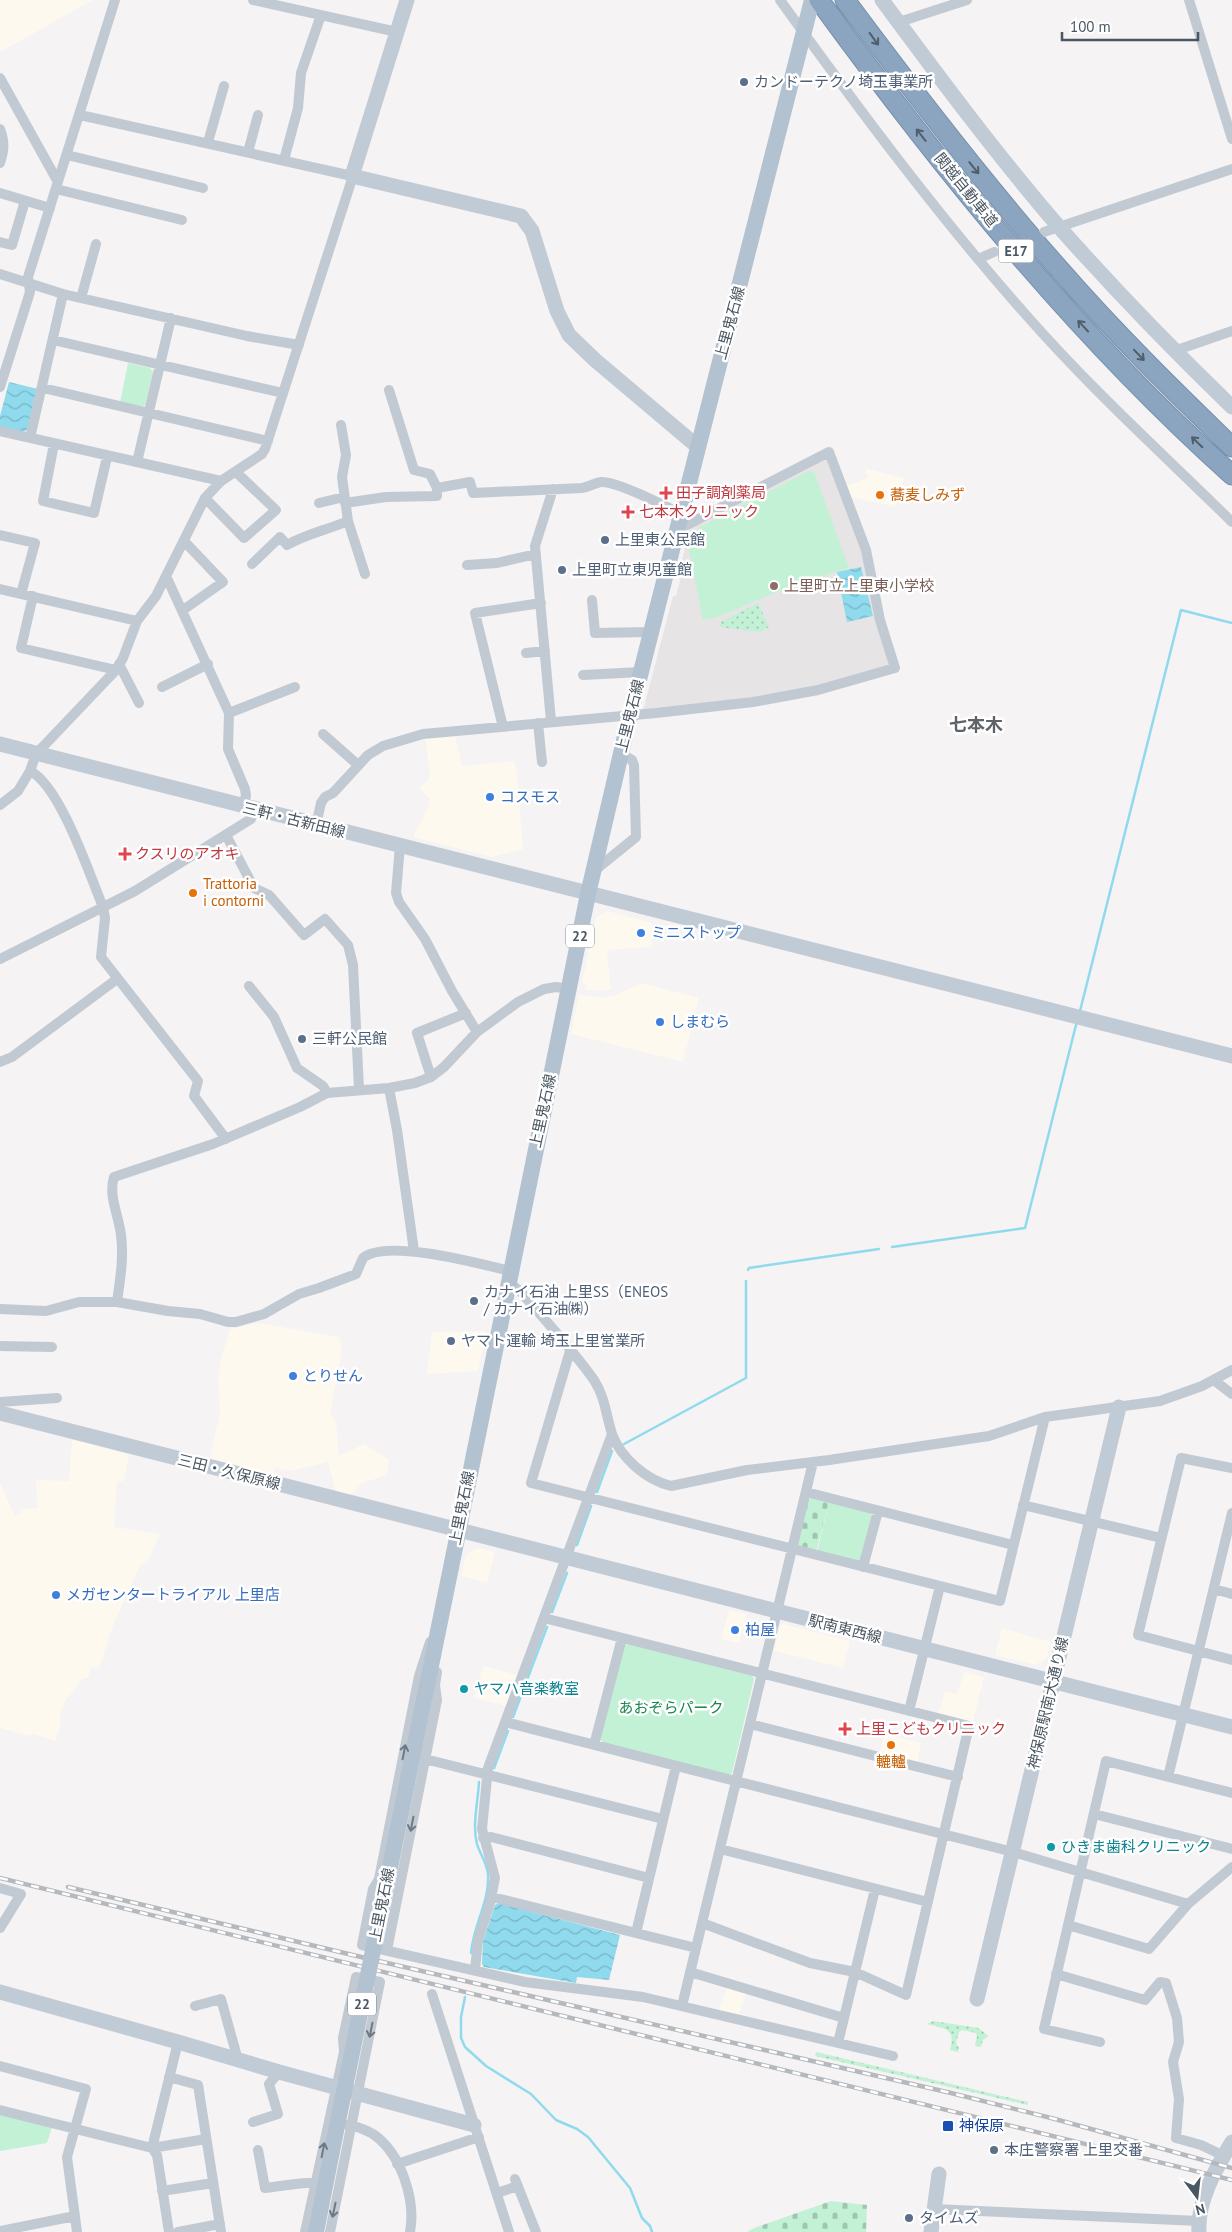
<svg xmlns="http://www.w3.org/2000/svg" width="1232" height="2232" font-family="'PT Sans','Noto Sans JP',sans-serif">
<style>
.commercial{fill:#fdf9ef}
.education{fill:#e6e4e5}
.grass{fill:url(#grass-dots)}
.cemetery{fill:url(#cemetery-stones)}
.green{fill:#c3f1d5}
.water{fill:url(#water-waves)}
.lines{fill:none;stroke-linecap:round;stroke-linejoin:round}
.stream{stroke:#90daee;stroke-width:2.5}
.highway-casing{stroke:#7690ad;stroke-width:21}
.street{stroke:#c1cad2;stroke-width:10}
.secondary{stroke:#c1cbd6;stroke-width:15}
.primary{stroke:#b3c2d1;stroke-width:16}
.highway{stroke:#8ba5c1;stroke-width:19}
.rail-casing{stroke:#b5b8bd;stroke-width:4.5}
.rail{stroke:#fff;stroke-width:2.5;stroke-dasharray:8;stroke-linecap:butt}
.primary-bridge{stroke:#b3c2d1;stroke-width:16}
.oneway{stroke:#505e6b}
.oneway2{stroke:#6e7983}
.service-dot{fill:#5c6f8a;stroke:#fff;stroke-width:2}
.health-dot{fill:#e0444e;stroke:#fff;stroke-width:2}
.food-dot{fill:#e8710a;stroke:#fff;stroke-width:2}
.education-dot{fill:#8d6e63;stroke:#fff;stroke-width:2}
.shop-dot{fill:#3f7fe0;stroke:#fff;stroke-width:2}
.culture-dot{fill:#0f9aa8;stroke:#fff;stroke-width:2}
.transit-dot{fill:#1a4fb4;stroke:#fff;stroke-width:2}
.labels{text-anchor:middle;stroke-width:5;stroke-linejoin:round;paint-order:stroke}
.shield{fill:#fff;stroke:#808990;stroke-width:1}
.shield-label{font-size:14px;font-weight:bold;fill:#4a5661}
.service-label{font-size:15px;fill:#4e5e75;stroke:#fff;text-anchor:start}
.street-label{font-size:15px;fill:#4a5661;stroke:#fff}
.health-label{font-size:15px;fill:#be3a42;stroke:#fff;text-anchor:start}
.food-label{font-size:15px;fill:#c56008;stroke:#fff;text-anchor:start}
.education-label{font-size:15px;fill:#785e54;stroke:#fff;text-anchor:start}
.shop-label{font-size:15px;fill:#366cbe;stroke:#fff;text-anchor:start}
.culture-label{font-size:15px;fill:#0d838f;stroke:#fff;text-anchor:start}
.park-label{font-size:15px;fill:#17864f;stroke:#fff}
.transit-label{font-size:15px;fill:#164399;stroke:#fff;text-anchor:start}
.quarter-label{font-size:18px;font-weight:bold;fill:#5f6368;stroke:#fff}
</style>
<defs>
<pattern id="grass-dots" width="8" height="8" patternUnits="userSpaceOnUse" patternTransform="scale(1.25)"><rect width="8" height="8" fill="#c3f1d5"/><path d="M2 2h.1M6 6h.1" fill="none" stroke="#a0c6b0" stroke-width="1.8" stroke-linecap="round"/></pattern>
<pattern id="cemetery-stones" width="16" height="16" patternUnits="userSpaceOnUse" patternTransform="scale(1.25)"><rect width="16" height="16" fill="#c3f1d5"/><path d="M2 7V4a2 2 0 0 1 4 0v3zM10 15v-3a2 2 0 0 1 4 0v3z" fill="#a0c6b0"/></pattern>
<pattern id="water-waves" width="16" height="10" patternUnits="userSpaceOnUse" patternTransform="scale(1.25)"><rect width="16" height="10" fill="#90daee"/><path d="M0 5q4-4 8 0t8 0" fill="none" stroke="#78b4c4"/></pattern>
</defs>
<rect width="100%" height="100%" fill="#f5f3f3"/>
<path class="commercial" d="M0,0H93L0,52Z
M865,468L904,478L896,507L851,497L846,486L868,478Z
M455,735L462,766L514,761L517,773L523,849L492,857L413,837L430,804V799L419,788L427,781L430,774L425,737Z
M607,911L652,923V947L607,950L611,990H585L586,984L582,983L596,918Z
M641,983L699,998L683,1062L571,1034L579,995L601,997L613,996Z
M259,1323L340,1337L342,1352L330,1413L336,1423L339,1456L364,1444L389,1460L387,1475L362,1483L349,1496L336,1493L328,1462L290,1471L275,1468L273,1476L212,1461L210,1457L220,1413L218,1382L221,1358L230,1329Z
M486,1331L478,1371L427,1374L432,1332Z
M72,1439L129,1455L124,1481H117L114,1527L160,1534L147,1563L140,1565L112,1628L99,1669L91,1667L88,1678H83L64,1703L60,1715V1728L55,1741L34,1734L29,1736L0,1728V1483L15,1516L21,1513L19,1509L37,1508L36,1480L69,1481Z
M477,1548L495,1552L487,1583L461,1576L466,1555Z
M729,1610L747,1614L739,1643L721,1639Z
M783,1624L850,1641L843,1668L774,1651L780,1626Z
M1002,1628L1051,1642L1047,1658L1035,1665L995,1655Z
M483,1666L518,1675L506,1706L474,1698Z
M964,1672L984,1677L973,1722L939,1713L945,1691L957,1694Z
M884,1734L921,1743L917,1762L880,1752Z
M727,1986L746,1992L739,2015L719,2010Z"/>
<path class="education" d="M825,458L828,459L860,541L889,666L817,687L755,697L643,711L673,596H676L681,577L678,576L690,527Z"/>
<path class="grass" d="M758,603L769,627L759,632L720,627L721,622Z
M933,2021L979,2028L988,2036L983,2040L981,2047L975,2046L977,2036L976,2033L962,2030L959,2032L956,2043L959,2048L958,2052L950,2050C956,2028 945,2029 927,2024Z
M816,2052L1028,2102V2105L815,2056Z"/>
<path class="cemetery" d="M811,1498L829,1503L816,1552L799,1547L797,1544L808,1500Z
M831,2201L867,2205L866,2232H747L754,2228Z"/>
<path class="green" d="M128,363L150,368L153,372L145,405L140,408L120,403Z
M809,471L814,472L849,568C821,576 792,585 765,597C743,605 726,617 703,620L688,545L695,543L700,527Z
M829,1503L870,1513L873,1517L862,1560L858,1562L817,1552Z
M628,1644L752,1676L754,1679L732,1773L729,1775L603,1743L600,1739L624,1646Z
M0,2115L52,2127L47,2143L0,2151Z"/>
<path class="water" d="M9,382L38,389L28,429L23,432L0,427V416Z
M861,567L873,616L847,622L837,572Z
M499,1903L620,1935L609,1980L577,1977L576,1983L484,1967L482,1964L483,1941L495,1905Z"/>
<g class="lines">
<path class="stream" d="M1080,1011L1181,610L1232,623
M892,1247L1025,1228L1077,1021
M748,1270L749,1268L879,1249
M624,1444L746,1378V1281
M597,1492L612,1451
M577,1545L591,1506
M552,1612L567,1573
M513,1717L547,1627
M494,1768L508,1731
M471,1953C473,1926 490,1901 488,1874C487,1863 480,1854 477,1844C472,1825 478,1802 479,1782
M465,1997L461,2017V2038L465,2047L486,2066L531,2094L556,2120L577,2129L588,2137L630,2188L642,2218L650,2226L652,2232"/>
<g class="highway-casing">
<path id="highway" d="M819,0C942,169 1076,335 1232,475
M845,0C914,93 984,184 1060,270C1114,332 1173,390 1232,447"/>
</g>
<path class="street" d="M253,0L397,32
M780,0C858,108 938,216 1027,316C1091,389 1163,454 1232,522
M1189,0L1232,139
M899,22L967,0
M0,78L58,182
M0,129C5,142 4,151 0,163
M208,142L224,86
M248,152L258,115
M67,155L203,188
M284,160L298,108L301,73L321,15
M56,189L182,220
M0,193L50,208
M1044,232L1232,169
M0,242L12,245L25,201
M978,259L994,252
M0,274L63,294L247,336L299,345
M81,298L96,244
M53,340L283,393
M1174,351L1232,331
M0,387L30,292L28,277L115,0
M43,388L268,441
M389,390L414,470L430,474L437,488L470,482L473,493L582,488C588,487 595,483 601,482C616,481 666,506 681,514
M341,425L346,455L342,477L348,521L365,574
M0,431L221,481
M30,438L63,294
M54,444L43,501L94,513L107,457
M137,462L171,318
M205,498L244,538L276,510L236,472
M319,503L344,497
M345,503L386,497L437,496V488
M0,535L35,543L21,594
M252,564L280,537L287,545C306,534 327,530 348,521
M467,565L497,563L536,554
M166,576L229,713L228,749L245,789L246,796L242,807
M0,589L137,621
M33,596L21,648L116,670
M592,600L595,633L651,632
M183,610L223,582L184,541
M526,653L545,651
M119,664L139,703
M583,675L641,672
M162,687L208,664
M229,713L295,687
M551,721L535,546L553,489
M538,723L542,762
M503,727L475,613L541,603
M323,734L358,765
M30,771C60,785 90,876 103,907L105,918L101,957L198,1081L194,1096L226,1139
M0,805L18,791L30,771L36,754L116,670L123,658L137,621L156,596L205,498L221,481L262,454L265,449L352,179V176L80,115
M316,825L321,803L325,797L333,793L368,755L383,746L423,734L656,713L753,702L818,690L895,668L880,620L866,550L829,452L677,530
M226,835L254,888L269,895L304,935L325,919L348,945L353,965L359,1089
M400,846L396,893L399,902L425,939L452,991L477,1032
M594,871L636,837L634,765L632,760L621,754
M0,959L135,891L251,819L254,810
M249,986L274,1017L297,1068L323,1086L327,1093
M0,1062L12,1057L117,979
M431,1077L417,1033L466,1013
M389,1088L397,1130L414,1251
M508,1282L520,1291C545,1320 572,1349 594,1380C605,1397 606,1415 612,1434C621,1458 646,1480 671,1486L747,1470L829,1460L989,1436L1045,1417L1160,1401L1202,1386L1232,1370
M117,1302C120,1280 124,1258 121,1235C119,1216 108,1196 114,1177L213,1144L300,1107L327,1093L389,1088L415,1083L431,1077L444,1067L477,1032L518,1002L544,989L556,987L569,989
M0,1309L46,1311L79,1302H117L168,1311L200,1314L228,1322H236L264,1314L299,1294L319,1288L356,1274L363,1258C386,1238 481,1264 510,1271
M0,1346L52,1347
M570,1351L531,1483L1000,1601L1045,1417
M1215,1381L1232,1394
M0,1402L57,1398
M1232,1468L1181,1458L1138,1635L1232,1660
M806,1492L1013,1545
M1023,1505L1161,1538
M863,1567L878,1511
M1214,1589L1232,1594
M544,1618L969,1726L906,1995L855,1972L810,1963L702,1923
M430,1642L419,1676L379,1879L373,1889L362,1945L525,1982L643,1997L838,2043L875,1889
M909,1711L940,1586
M505,1722L1013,1852L1188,1904
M750,1724L958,1777
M594,1745L622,1638
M425,1759L663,1819
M1168,1777L1232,1513
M1094,1814L1232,1849
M483,1838L491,1837L649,1878
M720,1849L928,1902
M0,1888L21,1894L0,1928
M492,1897L696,1948
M1068,1925L1149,1949L1188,1904L1232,1867
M636,1933L676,1766
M387,1950L437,1700L435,1685L437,1672
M475,1970L478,1940L490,1903L495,1878L482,1829L488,1768L612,1434
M690,1972L844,2018
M1056,1974L1145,2000L1160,1982L1166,1983L1177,2018L1179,2042L1173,2062L1179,2099L1176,2138L1201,2145L1224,2156
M432,1994L509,2232
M195,2006L221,1999L238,2060
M682,2006L813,1462
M1100,2042L1044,2029L1106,1761L1232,1793
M838,2043L893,2056
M0,2066L86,2089L67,2157L77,2232
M169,2077L198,2085L221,2232
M0,2110L152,2148L206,2139
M253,2122L278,2114L269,2084L279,2072
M347,2125C355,2126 366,2130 373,2134C401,2153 416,2200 410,2232
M258,2150L265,2188C278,2187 306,2181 317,2183
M397,2164L479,2137
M515,2179L536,2232
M162,2191L213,2183
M497,2193L518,2186
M934,2209L1199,2221
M0,2231L75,2216
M169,2232L157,2155L152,2148L178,2042
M178,2232L220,2224
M305,2232L344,2052L343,2038L356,1977L380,1982L330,2232"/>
<path class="secondary" d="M407,0L352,176L521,216L532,231L557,311L569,335L595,360L698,447
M882,0C939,77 996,154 1059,227C1114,289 1172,349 1232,407
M0,744L1232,1056
M0,1413L1232,1727
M0,1992L178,2042L279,2072L474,2125
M977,1999L1119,1407
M931,2232L939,2174
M1199,2232C1197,2201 1216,2168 1232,2142"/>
<path class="primary" d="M387,1882L588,894L630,715L812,0
M316,2232L337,2126"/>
<use href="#highway" class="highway"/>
<g class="rail-casing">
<path id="rail" d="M0,1878L1232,2180
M68,1887L361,1957L951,2093L1055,2119L1232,2168"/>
</g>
<use href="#rail" class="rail"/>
<path class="primary-bridge" d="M337,2126L387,1882"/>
</g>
<defs><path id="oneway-shaft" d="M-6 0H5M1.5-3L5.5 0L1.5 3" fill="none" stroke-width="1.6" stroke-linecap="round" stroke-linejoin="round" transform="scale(1.25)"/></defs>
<g class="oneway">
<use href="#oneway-shaft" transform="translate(874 39) rotate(54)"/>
<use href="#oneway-shaft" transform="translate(921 135) rotate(-128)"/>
<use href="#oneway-shaft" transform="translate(974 168) rotate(51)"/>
<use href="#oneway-shaft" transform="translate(1083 326) rotate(-133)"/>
<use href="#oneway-shaft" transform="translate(1139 355) rotate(46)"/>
<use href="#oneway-shaft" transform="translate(1197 442) rotate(-136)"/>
</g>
<g class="oneway2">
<use href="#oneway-shaft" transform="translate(404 1752) rotate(-79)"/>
<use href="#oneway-shaft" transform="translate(412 1824) rotate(101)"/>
<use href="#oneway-shaft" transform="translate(371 2030) rotate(101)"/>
<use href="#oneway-shaft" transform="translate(323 2150) rotate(-79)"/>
<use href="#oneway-shaft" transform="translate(334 2210) rotate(102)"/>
</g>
<g class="service-dot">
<circle cx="744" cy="82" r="5"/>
<circle cx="605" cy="540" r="5"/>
<circle cx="562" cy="570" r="5"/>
<circle cx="302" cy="1039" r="5"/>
<circle cx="474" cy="1301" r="5"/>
<circle cx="451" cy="1341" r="5"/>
<circle cx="994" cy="2150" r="5"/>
<circle cx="909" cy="2218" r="5"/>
</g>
<g class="health-dot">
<path d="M663.5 485.5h5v5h5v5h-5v5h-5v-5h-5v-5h5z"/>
<path d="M625.5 504.5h5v5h5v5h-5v5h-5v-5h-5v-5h5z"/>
<path d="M122.5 846.5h5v5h5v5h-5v5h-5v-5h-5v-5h5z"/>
<path d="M842.5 1721.5h5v5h5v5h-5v5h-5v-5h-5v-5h5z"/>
</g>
<g class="food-dot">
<circle cx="880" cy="495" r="5"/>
<circle cx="193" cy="893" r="5"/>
<circle cx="891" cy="1745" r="5"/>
</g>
<circle class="education-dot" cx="774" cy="586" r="5"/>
<g class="shop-dot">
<circle cx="490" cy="797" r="5"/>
<circle cx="641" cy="933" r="5"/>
<circle cx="660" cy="1022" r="5"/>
<circle cx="293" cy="1376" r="5"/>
<circle cx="56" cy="1595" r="5"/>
<circle cx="735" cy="1630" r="5"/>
</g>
<g class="culture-dot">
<circle cx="464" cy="1689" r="5"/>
<circle cx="1051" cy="1847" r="5"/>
</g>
<rect class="transit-dot" x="942" y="2120" width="12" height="12" rx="2.5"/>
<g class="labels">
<g class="shield">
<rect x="998.5" y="239.5" width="35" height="23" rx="4"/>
<rect x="566" y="924.5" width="28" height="23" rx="4"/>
<rect x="348" y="1992.5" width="28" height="23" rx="4"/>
</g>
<g class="shield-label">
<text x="1016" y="256">E17</text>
<text x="580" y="941">22</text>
<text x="362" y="2009">22</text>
</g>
<g class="service-label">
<text x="754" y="87">カンドーテクノ埼玉事業所</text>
<text x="615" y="545">上里東公民館</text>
<text x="572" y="575">上里町立東児童館</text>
<text x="312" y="1044">三軒公民館</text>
<text x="484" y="1297">カナイ石油 上里SS（ENEOS<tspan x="484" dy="17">/ カナイ石油㈱）</tspan></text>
<text x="461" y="1346">ヤマト運輸 埼玉上里営業所</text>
<text x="1004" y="2155">本庄警察署 上里交番</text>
<text x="919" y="2223">タイムズ</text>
</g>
<g class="street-label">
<text transform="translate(966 190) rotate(51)" y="5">関越自動車道</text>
<text transform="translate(730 323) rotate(-75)" y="5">上里鬼石線</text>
<text transform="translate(630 716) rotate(-76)" y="5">上里鬼石線</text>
<text transform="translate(294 820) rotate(14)" y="5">三軒・古新田線</text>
<text transform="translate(543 1111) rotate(-78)" y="5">上里鬼石線</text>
<text transform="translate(229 1472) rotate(14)" y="5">三田・久保原線</text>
<text transform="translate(462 1508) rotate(-79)" y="5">上里鬼石線</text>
<text transform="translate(845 1629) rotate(14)" y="5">駅南東西線</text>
<text transform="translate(1048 1703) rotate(-77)" y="5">神保原駅南大通り線</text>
<text transform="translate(382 1905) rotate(-79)" y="5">上里鬼石線</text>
</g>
<g class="health-label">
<text x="676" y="498">田子調剤薬局</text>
<text x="639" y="517">七本木クリニック</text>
<text x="135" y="859">クスリのアオキ</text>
<text x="856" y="1734">上里こどもクリニック</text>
</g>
<g class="food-label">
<text x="890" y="500">蕎麦しみず</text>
<text x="203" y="889">Trattoria<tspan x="203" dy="17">i contorni</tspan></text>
<text x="891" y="1767" text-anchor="middle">轆轤</text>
</g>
<g class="education-label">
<text x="784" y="591">上里町立上里東小学校</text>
</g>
<g class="shop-label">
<text x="500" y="802">コスモス</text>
<text x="651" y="938">ミニストップ</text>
<text x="670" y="1027">しまむら</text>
<text x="303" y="1381">とりせん</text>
<text x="66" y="1600">メガセンタートライアル 上里店</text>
<text x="745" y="1635">柏屋</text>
</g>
<g class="culture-label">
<text x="474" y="1694">ヤマハ音楽教室</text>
<text x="1061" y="1852">ひきま歯科クリニック</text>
</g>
<g class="park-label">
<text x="671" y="1713">あおぞらパーク</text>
</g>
<g class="transit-label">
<text x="959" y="2131">神保原</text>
</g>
<g class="quarter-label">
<text x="976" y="731">七本木</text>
</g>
</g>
<g transform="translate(1197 2197) rotate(165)" stroke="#ffffff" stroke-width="4" paint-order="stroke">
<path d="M0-4L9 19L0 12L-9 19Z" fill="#4a5661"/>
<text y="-8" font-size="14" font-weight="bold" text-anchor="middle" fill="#4a5661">N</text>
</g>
<path d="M1062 32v8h136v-8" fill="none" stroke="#4a5661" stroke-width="2.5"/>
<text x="1070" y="32" font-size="15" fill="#4a5661" stroke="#ffffff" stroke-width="4" paint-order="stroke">100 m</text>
</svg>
